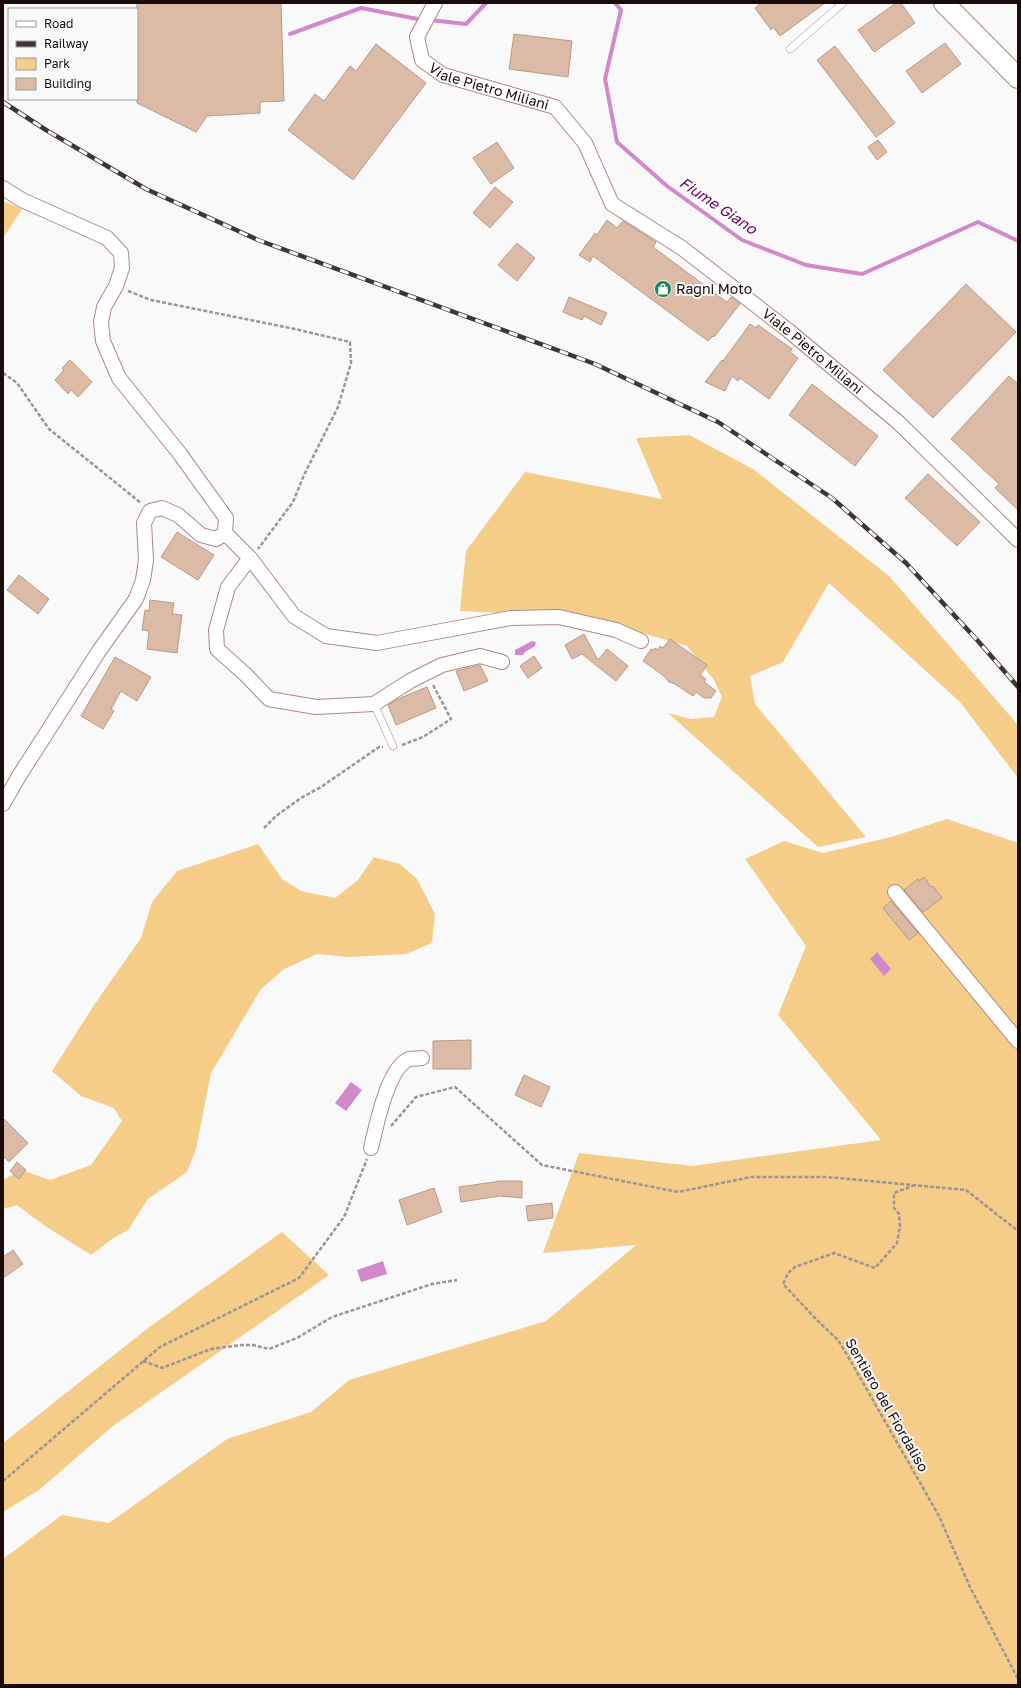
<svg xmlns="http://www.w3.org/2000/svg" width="1021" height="1688" font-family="'Golos Text',sans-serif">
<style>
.green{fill:#f5cd89}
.water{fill:#d289cc}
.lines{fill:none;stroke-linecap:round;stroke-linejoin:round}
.stream{stroke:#d289cc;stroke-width:4}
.building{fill:#dbbaa6;stroke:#ba9a86}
.service-casing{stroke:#ae8884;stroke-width:8}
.minor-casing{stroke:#ae8884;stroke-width:16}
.secondary-casing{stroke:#ae8884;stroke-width:22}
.path{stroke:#9b9595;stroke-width:2.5;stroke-dasharray:4 2;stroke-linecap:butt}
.service{stroke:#fff;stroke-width:7}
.minor{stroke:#fff;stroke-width:14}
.secondary{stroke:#fff;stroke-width:20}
.rail-casing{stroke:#403434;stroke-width:4.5}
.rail{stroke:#f9f9f9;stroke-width:3;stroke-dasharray:9;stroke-linecap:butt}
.labels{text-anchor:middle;stroke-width:4;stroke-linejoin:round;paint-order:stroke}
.street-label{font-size:14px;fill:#1a0c0b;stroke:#f9f9f9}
.poi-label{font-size:14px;fill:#1a0c0b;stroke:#f9f9f9;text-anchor:start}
.water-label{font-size:15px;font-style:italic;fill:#640862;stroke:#f9f9f9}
</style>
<rect width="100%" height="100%" fill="#f9f9f9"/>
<path class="green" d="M3,201L22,209L3,238Z
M689,435L753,469L889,576L1018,725V778L960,702L829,583L783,662L750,676L755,704L866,837L818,847L668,713L691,719L714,717L722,697L714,680L687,646L586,617L460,611L466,551L525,472L662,499L636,438Z
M947,819L1018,843V1685H3V1559L62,1515L109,1523L227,1439L311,1412L349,1380L546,1321L636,1245L543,1253L579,1153L692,1166L881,1140L778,1015L806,946L745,859L784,841L823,853L891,837Z
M258,844L282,879L301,891L335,898L358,880L374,857L400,864L417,879L435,914L432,943L406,954L348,957L317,954L284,969L261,989L211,1073L196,1149L187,1172L148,1199L128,1230L112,1239L91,1255L42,1224L17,1205L3,1209V1180L21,1170L50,1180L91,1165L122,1121L114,1108L81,1096L52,1071L94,1005L141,938L152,902L177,871Z
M282,1232L329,1275L113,1426L39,1490L3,1512V1443L148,1328Z"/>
<path class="water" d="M532,641L536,642L535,646L525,652L523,655H515V650Z
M877,952L891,969L884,976L870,959Z
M351,1082L362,1090L346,1111L335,1103Z
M383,1261L387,1274L361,1282L357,1270Z"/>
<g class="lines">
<path class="stream" d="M615,3L621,10L605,79L617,142L667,186L742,240L806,265L862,274L978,222L1018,241
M430,20L466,24L486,3
M290,34L361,8L423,20"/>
</g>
<path class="building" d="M137,3H281L284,101L260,102V113L207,116L196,132L137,103Z
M761,3H825L780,36L773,27L771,30L755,8Z
M896,3H901L915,23L874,52L858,30Z
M514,34L572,41L568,77L509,69Z
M945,43L961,64L922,93L906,71Z
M376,44L426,83L353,180L288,130L315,94L324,101L350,66L356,71Z
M835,46L895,123L876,137L817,60Z
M878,140L887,152L877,160L868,147Z
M497,142L514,168L491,184L473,158Z
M495,187L513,202L490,228L473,213Z
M607,220L617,228L623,221L656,242L653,247L727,302L731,297L740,304L714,337L713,336L708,341L593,256L590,262L579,255L595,233L597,235Z
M517,243L535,258L517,281L498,265Z
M966,284L1016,332L933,418L883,370Z
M569,297L607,313L601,325L584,316L582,320L563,312Z
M750,324L756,328L758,325L792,349L790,352L798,358L769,399L740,378L738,381L732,376L725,391L705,382L722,360L723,361Z
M70,360L92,382L78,397L71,390L68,394L55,380L64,370L62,368Z
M1009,376L1018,384V510L995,488L999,484L951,439Z
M812,384L878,436L855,466L789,415Z
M928,474L980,522L957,546L905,498Z
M177,532L214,555L198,580L161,557Z
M19,575L49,599L38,614L7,590Z
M150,600L174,603L172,614L182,615L177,653L147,649L149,631L142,630L145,610L149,611Z
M584,634L598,660L607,649L628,666L616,681L582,654L572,659L565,645Z
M670,639L707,665L700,675L706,679L704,682L716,691L711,698H704L696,692L693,696L675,684L669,682L664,676L643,661L651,649L654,650L655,648L658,650L660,646L663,648Z
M534,656L542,668L528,678L520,666Z
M115,657L151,677L137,701L121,691L111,709L114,711L103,729L81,716Z
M480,665L488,681L464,691L456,671Z
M427,687L436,708L396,725L388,705L398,699Z
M924,877L931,887L933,886L942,898L923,912L904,890L918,879L919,881Z
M891,901L918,933L909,940L883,908Z
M471,1040V1069H433V1041Z
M524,1075L550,1087L541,1107L515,1095Z
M3,1118L28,1143L9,1162L3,1156Z
M17,1162L26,1170L19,1179L10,1171Z
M501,1181H522V1198L500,1196L461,1202L459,1187Z
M434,1188L442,1212L407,1225L399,1200Z
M552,1203L553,1218L528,1221L526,1206Z
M13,1250L23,1264L3,1278V1257Z"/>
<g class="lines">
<g class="service-casing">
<path id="service" d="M790,49L843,3
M374,704L393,746"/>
</g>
<g class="minor-casing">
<g id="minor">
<path id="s1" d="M435,3L417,37L422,60L443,75L555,107L585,143L612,204L682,248L789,331L899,423L1018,540"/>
<path d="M3,188L22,200L107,238L121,253L122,268L116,286L104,307L101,322L103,341L119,378L180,454L226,518L225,533L216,539L201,535L178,515L162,508L150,511L144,523L146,560L143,580L136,599L99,651L19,776L3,804"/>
<path d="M225,533L250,558L294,616L326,636L377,643L511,618L559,617L616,630L641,641"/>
<path d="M250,558L228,587L216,630L217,649L246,675L269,699L316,707L374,704L410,681L442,665L480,656L502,662"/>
<path d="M895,892L1018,1041"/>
<path d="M371,1148C376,1127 387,1071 407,1060C410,1058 418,1059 422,1058"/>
</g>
</g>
<g class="secondary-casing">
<path id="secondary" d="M944,3L1018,78"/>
</g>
<path class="path" d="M128,291L151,300L295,329L350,342L351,363L338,407L304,475L293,502L258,549
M3,373L17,383L49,429L141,503
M402,745L423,737L451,719L433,685
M264,828L276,816L301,798L321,787L379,747H383
M391,1126L416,1097L455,1087L542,1165L678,1192L751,1177H827L966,1190L1018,1231
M915,1185L894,1193V1208L899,1214L900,1226L897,1243L875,1268L834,1253L795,1267L788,1273L783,1284L817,1320L838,1340L846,1353L939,1516L970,1587L1018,1679
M143,1361L162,1368L211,1349L242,1345H253L269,1349L297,1338L332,1317L432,1284L457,1280
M3,1481L160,1347L299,1278L344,1217L367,1159"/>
<use href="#service" class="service"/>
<use href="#minor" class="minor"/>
<use href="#secondary" class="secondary"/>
<g class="rail-casing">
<path id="rail" d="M3,102L46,130L146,189L258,240L595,364L718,422L832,498L906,563L978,641L1018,687"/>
</g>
<use href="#rail" class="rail"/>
</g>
<defs>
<g id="shop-disc" transform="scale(0.9)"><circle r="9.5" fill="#1c835e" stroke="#f9f9f9"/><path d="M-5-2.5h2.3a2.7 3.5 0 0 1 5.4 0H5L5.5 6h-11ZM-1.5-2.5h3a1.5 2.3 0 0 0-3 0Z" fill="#fff"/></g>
</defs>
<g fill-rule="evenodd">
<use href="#shop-disc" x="663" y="289"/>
</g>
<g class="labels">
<g class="street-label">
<text dy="5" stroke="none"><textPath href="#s1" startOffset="135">Viale Pietro Miliani</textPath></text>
<text dy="5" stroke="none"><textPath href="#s1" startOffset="567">Viale Pietro Miliani</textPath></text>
<text transform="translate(887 1405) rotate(60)" y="5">Sentiero del Fiordaliso</text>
</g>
<g class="poi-label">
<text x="676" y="294">Ragni Moto</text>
</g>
<g class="water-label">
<text transform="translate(718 206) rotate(34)" y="5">Fiume Giano</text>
</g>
</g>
<rect width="1021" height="1688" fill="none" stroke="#1a0c0b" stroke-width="8"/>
<rect x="8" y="8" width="130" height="92" fill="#f9f9f9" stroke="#a09a9a"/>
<rect x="16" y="21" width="20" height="6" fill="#ffffff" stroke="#a09a9a"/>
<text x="44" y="28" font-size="12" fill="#1a0c0b">Road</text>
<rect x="16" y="41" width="20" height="6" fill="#403434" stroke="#a09a9a"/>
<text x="44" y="48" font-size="12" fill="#1a0c0b">Railway</text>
<rect x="16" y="58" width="20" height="12" fill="#f5cd89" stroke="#a09a9a"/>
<text x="44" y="68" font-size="12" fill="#1a0c0b">Park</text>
<rect x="16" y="78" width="20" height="12" fill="#dbbaa6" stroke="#a09a9a"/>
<text x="44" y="88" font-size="12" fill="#1a0c0b">Building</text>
</svg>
